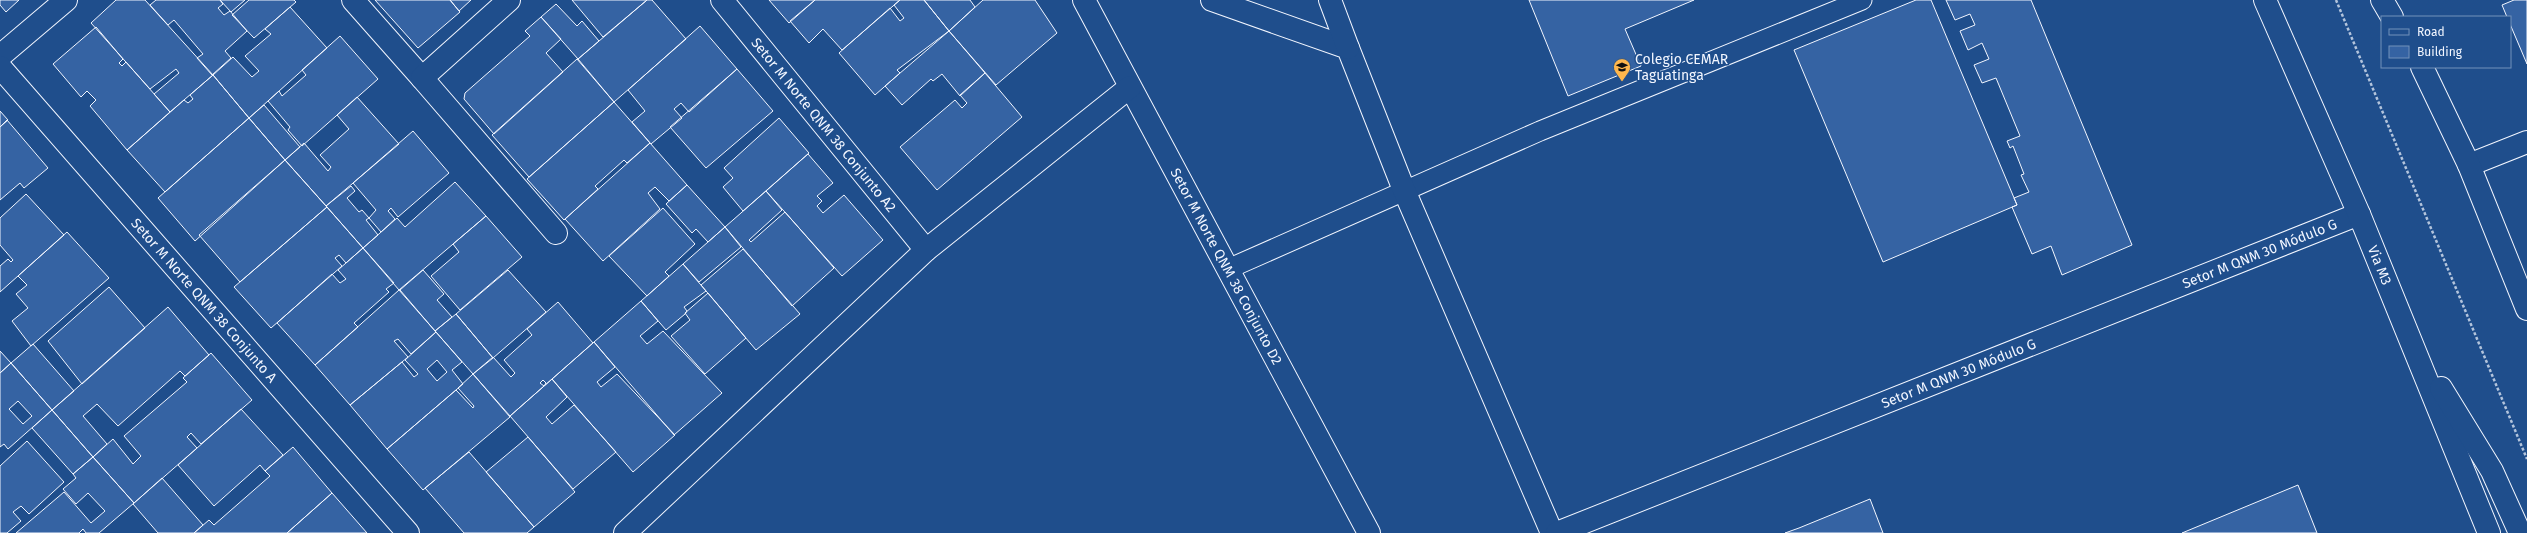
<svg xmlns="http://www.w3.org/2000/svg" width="2527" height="533" font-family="'Fira Sans',sans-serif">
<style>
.building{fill:#3563a3;stroke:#f2f6ff;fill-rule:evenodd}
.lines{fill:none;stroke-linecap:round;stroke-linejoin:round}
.service-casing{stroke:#f2f6ff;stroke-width:21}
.minor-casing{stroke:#f2f6ff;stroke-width:24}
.tertiary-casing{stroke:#f2f6ff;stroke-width:24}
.secondary-casing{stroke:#f2f6ff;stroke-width:24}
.path{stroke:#b3c4dc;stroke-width:2.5;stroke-dasharray:3 2;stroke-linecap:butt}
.service{stroke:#1f4e8c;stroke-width:19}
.minor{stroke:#1f4e8c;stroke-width:22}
.tertiary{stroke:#1f4e8c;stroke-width:22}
.secondary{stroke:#1f4e8c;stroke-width:22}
.labels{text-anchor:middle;stroke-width:3;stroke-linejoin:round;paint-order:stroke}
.poi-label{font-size:14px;fill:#f2f6ff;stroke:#1f4e8c;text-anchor:start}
.street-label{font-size:14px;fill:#f2f6ff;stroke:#1f4e8c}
</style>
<rect width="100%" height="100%" fill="#1f4e8c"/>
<path class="building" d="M0,0H19L6,12L0,5Z
M116,0H145L213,75L170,112L154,94L179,73L176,69L150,89L91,23Z
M156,0H220L223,4L218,8L224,15L230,11L247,31L225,51L231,58L212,75L197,58L203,54L174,20L168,25L150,5Z
M220,0H245L231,12Z
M249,0H294L296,2L254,38L232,15Z
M375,0H450L460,12L418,48Z
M450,0H471L459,11Z
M572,0H647L603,37Z
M647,0H652L686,39L614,102L578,59Z
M769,0H815L789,23Z
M815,0H900L842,50L823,29L809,43L790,21Z
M900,0H924L949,31L897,70L900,73L875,95L839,53L890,8L900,21L904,18L894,5Z
M924,0H970L975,7L949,31Z
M983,0H1035L1057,33L996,85L949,31Z
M1529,0H1694L1625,29L1641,66L1568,96Z
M1916,0H1931L2017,205L1883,262L1794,50Z
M1946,0H2031L2132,245L2062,275L2051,246L2032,254L2012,207L2017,205L2014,198L2029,192L2021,175L2024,174L2013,146L2010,148L2007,141L2020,136L1996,78L1982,83L1974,65L1989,59L1982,43L1968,50L1960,31L1975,25L1970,14L1955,20Z
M2514,0H2527V64L2510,24V17H2507L2502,5Z
M556,4L577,26L582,21L599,41L578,59L541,17Z
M290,7L327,48L249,118L213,75L233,57L252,77L259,71L245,56L271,34L265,29Z
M541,17L561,39L546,53L563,72L494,134L464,99L465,93L530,36L525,31Z
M700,26L737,69L689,112L681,103L674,109L682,118L651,144L632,122L645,111L628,90Z
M96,27L123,59L119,63L122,66L126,62L170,112L127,150L90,106L96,100L87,91L81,97L53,64Z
M949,31L985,73L960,96L942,74L933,81L931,79L902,105L885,86Z
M340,36L378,79L302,146L288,130L290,127L268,101L279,91L282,96L306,75L302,70Z
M577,59L614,102L529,177L492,135Z
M737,69L773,111L706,168L670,127Z
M985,73L1022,117L937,190L900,147L955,100L962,108L967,103L960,95Z
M213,75L249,118L165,192L127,150L184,100L188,103L193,99L190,95Z
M357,97L399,144L326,206L285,160L304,143L328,171L331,167L320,155L349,129L337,115Z
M614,102L650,143L627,163L624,160L595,186L598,189L564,220L527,179Z
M264,105L300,147L285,160L249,118Z
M0,111L8,120L0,127Z
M249,118L285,160L195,241L158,198Z
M779,118L809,153L743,211L723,187L733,178L724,168Z
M7,120L48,168L24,188L20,183L0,200V127Z
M413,131L449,173L398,217L391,208L388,211L395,219L381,232L369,218L376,210L353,183Z
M650,143L687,185L669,201L655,187L648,193L660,209L603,261L565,219Z
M808,154L833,183L817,196L822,201L817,206L823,213L844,195L883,240L842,276L766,191Z
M285,160L327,207L240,282L199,235Z
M455,182L486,216L399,290L363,248L397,218L405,227Z
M687,185L725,227L708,242L696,229L692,233L666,204Z
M351,186L355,191L347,198L359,212L362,210L369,218L366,220L378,235L363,248L326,206Z
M766,191L782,210L749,240L751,242L785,212L834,268L792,306L725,227Z
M26,194L64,235L0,292V266L8,259L11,262L13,260L0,245V218Z
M327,207L363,248L346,263L339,255L335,258L342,266L271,328L234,287Z
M663,208L695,244L665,272L669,276L647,296L609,256Z
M486,216L522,257L460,310L431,276L459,252L453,244Z
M725,227L741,247L699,282L683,264Z
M67,232L109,278L31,346L12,321L28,308L16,294L27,285L18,276Z
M363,248L394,283L386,289L389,292L354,323L358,327L315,365L277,323L332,274L340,283L346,279L338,270Z
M743,249L800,314L756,350L701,285Z
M683,264L706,291L684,307L687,311L685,314L666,330L641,301Z
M423,270L444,294L437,300L452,317L435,331L400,290Z
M508,270L546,312L493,358L456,314Z
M109,287L145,328L82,384L48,341Z
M399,290L436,332L411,354L398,339L394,341L408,357L350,405L315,365Z
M708,293L746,338L705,374L671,336L690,320L685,313Z
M641,301L658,321L640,336L647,344L663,331L722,393L674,435L594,342Z
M558,302L593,343L510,416L473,374L493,357L511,377L515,373L504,360L532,335L527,329ZM543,380L546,383L544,386L540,383Z
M168,307L209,355L185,376L180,371L118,426L97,404L83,416L107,444L93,457L52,410Z
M456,314L493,358L473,374L435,331Z
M436,332L462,362L452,370L463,384L387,449L350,405L402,362L414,377L418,374L405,360ZM437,360L447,372L437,381L427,369Z
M594,342L615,367L597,382L601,387L617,374L675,435L633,472L552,379Z
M33,344L74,391L52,410L11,363Z
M0,351L11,363L0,373Z
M211,353L252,400L201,444L191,433L187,437L197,448L134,503L93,457L113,439L133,464L141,456L124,436L187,382L183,378Z
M11,363L52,410L8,449L4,444L0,447V373ZM18,401L32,416L23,424L9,409Z
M473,374L510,417L423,490L387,449L456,390L473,408L474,406L458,388Z
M552,379L567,397L546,417L552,424L574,405L616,452L573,489L510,416Z
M241,409L283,455L265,471L260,465L214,506L178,465Z
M52,410L93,457L73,474L32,428Z
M528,437L575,492L534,527L486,472Z
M27,441L64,482L29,514L21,506L13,512L21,521L7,533H0V466Z
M293,447L332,493L287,533H194L209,520L214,525L270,476L265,471Z
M469,452L534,527L527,533H464L425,488Z
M93,457L134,503L99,533H86L83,529L79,533H16L64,492L91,523L105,511L88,493L76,504L63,489L76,478L73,474Z
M162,478L203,525L194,533H158L133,504Z
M2298,485L2317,533H2182Z
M332,493L367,533H287L331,494Z
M1870,499L1883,533H1785L1799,528Z"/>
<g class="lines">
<g class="service-casing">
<path id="service" d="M1228,269L1540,131L1862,0"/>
</g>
<g class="minor-casing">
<g id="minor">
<path d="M353,0L422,78"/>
<path d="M509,0L422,78L556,233"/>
<path id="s1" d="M722,0L926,250"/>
<path id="s2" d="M1084,0L1369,533"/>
<path d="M1212,0L1348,48L1404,190L1552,533"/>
<path d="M1330,0L1348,48"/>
<path d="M0,56L66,0"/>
<path id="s3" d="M0,67L408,533"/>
<path d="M2469,165L2527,142"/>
<path d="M625,533L926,250L1130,87"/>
</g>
</g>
<g class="tertiary-casing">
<g id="tertiary">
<path id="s4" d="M1557,533L2359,214"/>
</g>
</g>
<g class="secondary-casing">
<g id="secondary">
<path id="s5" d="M2265,0L2359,214L2489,533"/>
<path d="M2382,0L2392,17"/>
<path d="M2422,67L2469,165L2527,309"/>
<path d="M2441,388L2492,471L2520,533"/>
</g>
</g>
<path class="path" d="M2336,0L2527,459"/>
<use href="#service" class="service"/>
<use href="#minor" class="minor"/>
<use href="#tertiary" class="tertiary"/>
<use href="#secondary" class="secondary"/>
</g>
<defs>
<g id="school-pin" transform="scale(0.9)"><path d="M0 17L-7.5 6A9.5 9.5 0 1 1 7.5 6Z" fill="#ffb74d" stroke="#1f4e8c"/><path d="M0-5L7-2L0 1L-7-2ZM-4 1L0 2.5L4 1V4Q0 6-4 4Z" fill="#111"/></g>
</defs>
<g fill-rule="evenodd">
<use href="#school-pin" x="1622" y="67"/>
</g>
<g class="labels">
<g class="poi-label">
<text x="1635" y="64">Colegio CEMAR<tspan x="1635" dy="16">Taguatinga</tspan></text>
</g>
<g class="street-label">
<text dy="5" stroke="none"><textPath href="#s1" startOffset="161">Setor M Norte QNM 38 Conjunto A2</textPath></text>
<text dy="5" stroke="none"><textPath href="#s4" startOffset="756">Setor M QNM 30 Módulo G</textPath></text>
<text dy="5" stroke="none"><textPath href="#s5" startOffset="289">Via M3</textPath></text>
<text dy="5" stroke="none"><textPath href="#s2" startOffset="302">Setor M Norte QNM 38 Conjunto D2</textPath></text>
<text dy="5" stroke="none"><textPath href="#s3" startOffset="310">Setor M Norte QNM 38 Conjunto A</textPath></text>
<text dy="5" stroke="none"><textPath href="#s4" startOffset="432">Setor M QNM 30 Módulo G</textPath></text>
</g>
</g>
<rect x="2381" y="16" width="130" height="52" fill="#1f4e8c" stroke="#7391ba"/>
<rect x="2389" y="29" width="20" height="6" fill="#1f4e8c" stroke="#7391ba"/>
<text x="2417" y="36" font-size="12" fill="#f2f6ff">Road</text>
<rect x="2389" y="46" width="20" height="12" fill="#3563a3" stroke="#7391ba"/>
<text x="2417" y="56" font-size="12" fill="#f2f6ff">Building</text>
</svg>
